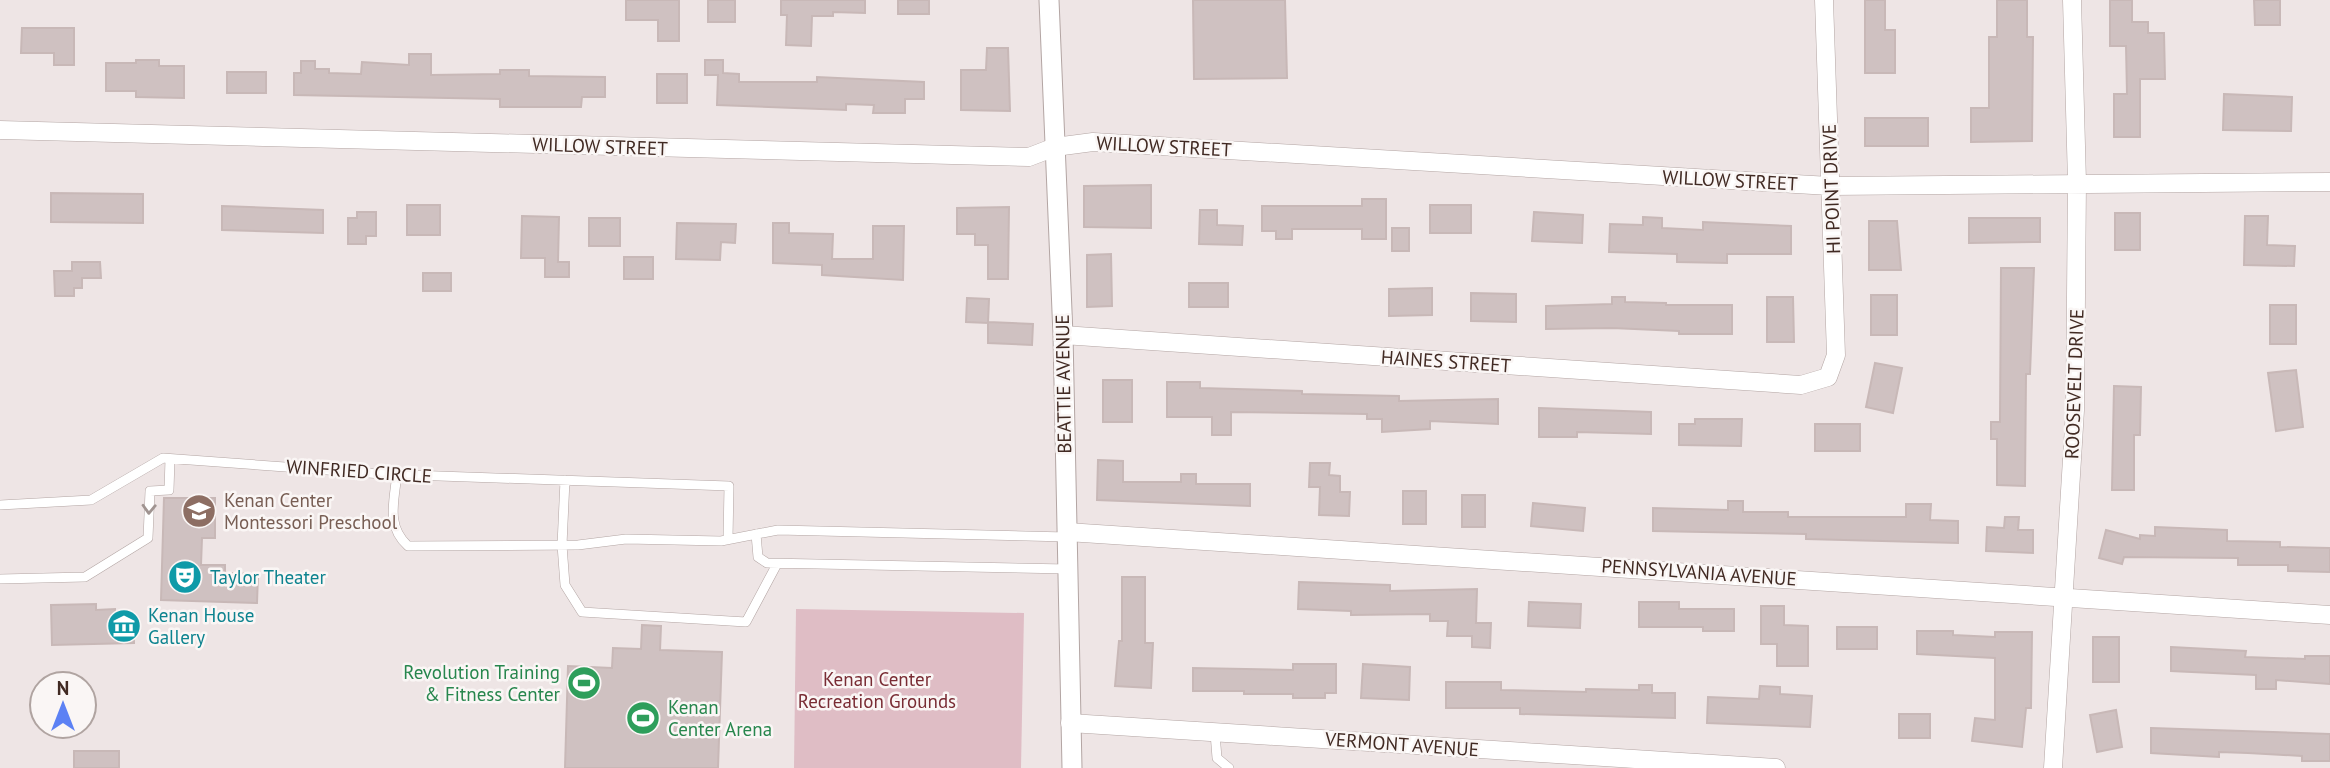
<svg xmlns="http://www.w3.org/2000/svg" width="2330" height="768" font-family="'PT Sans',sans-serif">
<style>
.green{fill:#dfbdc5}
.building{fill:#cfc1c1;stroke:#c8b8b7;stroke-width:2}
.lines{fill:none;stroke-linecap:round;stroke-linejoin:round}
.service-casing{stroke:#b3a5a3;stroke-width:10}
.minor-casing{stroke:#b3a5a3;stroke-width:19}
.tertiary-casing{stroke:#b3a5a3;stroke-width:21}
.service{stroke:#fff;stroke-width:9}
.minor{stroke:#fff;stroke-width:18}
.tertiary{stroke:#fff;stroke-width:19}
.oneway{stroke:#a09491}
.labels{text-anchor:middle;stroke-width:5;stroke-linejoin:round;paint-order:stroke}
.street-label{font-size:19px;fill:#412a23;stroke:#faf6f5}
.education-label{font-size:19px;fill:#785e54;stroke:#faf6f5;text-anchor:start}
.culture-label{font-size:19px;fill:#0d838f;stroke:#faf6f5;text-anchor:start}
.leisure-label{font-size:19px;fill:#27864d;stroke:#faf6f5;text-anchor:end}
.park-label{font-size:19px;fill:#792c34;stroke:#faf6f5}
</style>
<rect width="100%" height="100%" fill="#eee5e5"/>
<path class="green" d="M796,609L1024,613L1021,768H794Z"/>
<path class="building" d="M626,0H679V41H658V20H626Z
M708,0H735V22H708Z
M781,0H865V13L833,12V16H812L811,46L786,45L787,15H781Z
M898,0H929V14H898Z
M1193,0H1285L1287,78L1194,79Z
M1865,0H1885V30H1895V73H1865Z
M1997,0H2027V37H2033L2032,141L1971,142V108H1989V37H1997Z
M2110,0H2132V22H2148V33H2164L2165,79H2140V137H2114V94H2127L2126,46H2110Z
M2254,0H2280V25H2255Z
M22,28H74V65H54V53H21Z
M987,48H1008L1010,111L961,110V70H986Z
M409,54H431V75L500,74V70H529V76L605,77V97H582L581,107H500V99L294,95V73H301V61H315V69H329V73L361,74L362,62L409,65Z
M136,60H159V66H184V98L136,97V91H106V63H136Z
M705,60H723V73L739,74V82H817V77L924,82V99H905V113H873L874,105L846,104V110L717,105L718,75H705Z
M227,72H266V93H227Z
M657,74H687V103H657Z
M2224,94L2292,97L2291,131L2223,130Z
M1865,118H1928V146H1865Z
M1151,185V228L1084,227V186Z
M51,193L143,194V223L51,222Z
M1362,199H1386V239H1362V229H1292V239H1276V231H1262V206H1362Z
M407,205H440V235H407Z
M1430,205H1471V233H1430Z
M222,206L323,210V233L222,230Z
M1009,207L1008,279H988V245H975V234H957V208Z
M1200,210H1217V225L1243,226L1242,245L1199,244Z
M357,212H376V236H366V244H348V218H357Z
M1534,212L1583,215L1582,243L1532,241Z
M2115,213H2140V250H2115Z
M522,216L559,217L558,262H569V277H545V258H521Z
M2245,216H2268L2267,245L2295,246L2294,266L2244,265Z
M1643,217L1662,218V228L1703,230V222L1791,226V254H1727V263L1677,262V254L1609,252L1610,224L1643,225Z
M589,218H620V246H589Z
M1969,218H2040V242L1969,243Z
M1869,221H1897L1901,270H1869Z
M677,223L736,224L735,243L721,242L720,260L676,259Z
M773,223H789V233L833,234L832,259H873V226H904L903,280L822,275V265L773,263Z
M1392,228H1409V251H1392Z
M1111,254L1112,306L1087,307V255Z
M624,257H653V279H624Z
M72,262H100L101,278H82V288H74V296H55L54,271H72Z
M2001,268H2034L2030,374H2026L2025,486L1997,485V439H1991V422H2000Z
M423,273H451V291H423Z
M1189,283H1228V307H1189Z
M1432,288V315L1389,316V289Z
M1471,293L1516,294V322L1471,321Z
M1871,295H1897V335H1871Z
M1612,297H1625V302L1666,303V305H1732V334H1679V331L1612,328L1546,329V306L1612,304Z
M1767,297H1793L1794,342H1767Z
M967,298L989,299L988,323L966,322Z
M2270,305H2296V344H2270Z
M988,322L1033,324L1032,345L988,343Z
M1875,363L1902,368L1893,413L1866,407Z
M2296,370L2303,427L2276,431L2268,373Z
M1103,380H1132V422H1103Z
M1167,382H1200V388L1302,391V394L1399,396V401L1498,399V424L1430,421V429L1382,432V419H1367V414L1231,412V435H1212V417H1167Z
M2114,386L2141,387L2140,435H2134V490H2112Z
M1539,408L1651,412V434L1577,432V437H1539Z
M1695,419H1742L1741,446L1679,445V424H1695Z
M1815,424H1860V451H1815Z
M1098,460L1123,461V482H1181V474H1196V484H1250V506L1097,500Z
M1310,463H1330L1329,475L1340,476V492H1350L1349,516L1319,515L1320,487H1309Z
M1403,491H1426V524H1403Z
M1462,495H1485V527H1462Z
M164,498H215V538H202L201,565H225V573L258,574L257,603L161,600Z
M1728,501H1743V512H1788V517H1906V504H1931L1930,520L1958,521V543L1806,539V534L1653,531V508L1728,510Z
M1533,503L1585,508L1583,531L1531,526Z
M2005,517H2019L2018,530H2033V553L1986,551L1987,527L2004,528Z
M2155,527L2227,530V541L2280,542V547L2330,548V572L2288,571V565H2238V558L2124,557L2122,564L2099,558L2106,530L2140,539V535L2155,536Z
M1122,577H1145V643H1153L1151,688L1115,686L1119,641H1122Z
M1299,582L1390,585V591L1477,589L1476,623H1491L1490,648L1472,647V636H1447L1448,621H1430V614L1351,615V611L1298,609Z
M1529,602L1581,604L1580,628L1528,626Z
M1639,602H1679V609H1734V631H1703V627H1639Z
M96,604V610L115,609V614H133L134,643L52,645L51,605Z
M1761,606H1784V625L1808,626V666H1777V644H1761Z
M642,625L661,626L660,650L722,652L718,768H565L568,666L612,668L613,648L641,649Z
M1837,627H1877V649H1837Z
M1917,631H1953V635L1995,637V632H2032L2031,708H2026L2022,747L1972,741L1975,718L1995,720V658L1917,654Z
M2093,637H2119V682H2093Z
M2171,647L2246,651L2245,657L2305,659V656H2330V684L2276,680V689H2256V675L2171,671Z
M1293,664H1336V693H1325V698H1293V694H1244V691H1193V668L1293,670Z
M1363,664L1410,667L1409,700L1361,698Z
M1446,682H1501V690L1586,692V689L1639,690V685H1652V693H1675V718L1520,714V708H1446Z
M1760,686L1780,687V694L1812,696L1810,727L1707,723L1708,697L1759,699Z
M2116,710L2122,747L2097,752L2090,715Z
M1899,714H1930V738H1899Z
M2151,728L2330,734V761H2302V756L2248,753L2219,752V757L2151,753Z
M74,751H119V768H74Z"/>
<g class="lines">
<g class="service-casing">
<path id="service" d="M397,474C394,502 386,526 408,546L578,545L626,539L721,541L778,530L1067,537
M565,480L562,545L565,585L582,612L746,622L777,564
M0,505L91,500L163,458L382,474L729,486L728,539
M756,534L758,557L767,563L1068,569
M0,579L85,577L148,538L150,491L169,490L170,459
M1215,733L1217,758L1229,768"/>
</g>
<g class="minor-casing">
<path id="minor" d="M0,130L1029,157L1055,147L1093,142L1830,186L2330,182
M1063,335L1801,385L1828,377L1836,355L1824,0
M1067,532L2330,615
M1070,723L1776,768
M2053,768L2075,410L2077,182L2072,0"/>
</g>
<g class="tertiary-casing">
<path id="tertiary" d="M1049,0L1063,335L1072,768"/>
</g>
<use href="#service" class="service"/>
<use href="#minor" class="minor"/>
<use href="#tertiary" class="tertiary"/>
</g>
<defs><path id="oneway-chevron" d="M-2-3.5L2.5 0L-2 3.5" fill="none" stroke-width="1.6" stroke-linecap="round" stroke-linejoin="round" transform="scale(1.75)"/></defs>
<use class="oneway" href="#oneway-chevron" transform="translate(149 509) rotate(92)"/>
<defs>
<g id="school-disc" transform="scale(1.75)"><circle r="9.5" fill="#8d6e63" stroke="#faf6f5"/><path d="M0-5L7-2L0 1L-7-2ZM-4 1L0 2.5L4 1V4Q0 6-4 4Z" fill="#fff"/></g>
<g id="theatre-disc" transform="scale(1.75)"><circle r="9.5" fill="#0f9aa8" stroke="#faf6f5"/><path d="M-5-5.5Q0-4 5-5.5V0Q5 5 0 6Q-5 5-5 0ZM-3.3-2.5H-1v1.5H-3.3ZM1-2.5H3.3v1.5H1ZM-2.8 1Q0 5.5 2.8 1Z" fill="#fff"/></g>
<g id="museum-disc" transform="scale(1.75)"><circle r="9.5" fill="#0f9aa8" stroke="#faf6f5"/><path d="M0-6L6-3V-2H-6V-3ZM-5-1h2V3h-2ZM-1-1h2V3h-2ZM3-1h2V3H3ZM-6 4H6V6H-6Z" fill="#fff"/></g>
<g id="stadium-disc" transform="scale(1.75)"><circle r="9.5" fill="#2e9e5b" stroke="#faf6f5"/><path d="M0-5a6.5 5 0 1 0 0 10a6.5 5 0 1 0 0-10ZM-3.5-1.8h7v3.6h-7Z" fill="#fff"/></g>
</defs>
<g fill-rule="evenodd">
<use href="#school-disc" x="199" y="511"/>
<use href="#theatre-disc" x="185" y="577"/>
<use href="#museum-disc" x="124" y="626"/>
<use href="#stadium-disc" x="584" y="683"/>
<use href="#stadium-disc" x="643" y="718"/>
</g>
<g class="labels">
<g class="street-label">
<text transform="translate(600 146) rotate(2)" y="7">WILLOW STREET</text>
<text transform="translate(1164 146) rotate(3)" y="7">WILLOW STREET</text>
<text transform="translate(1730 180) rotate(3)" y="7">WILLOW STREET</text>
<text transform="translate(1831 189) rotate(-92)" y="7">HI POINT DRIVE</text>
<text transform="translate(1446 361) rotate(4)" y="7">HAINES STREET</text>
<text transform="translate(1063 384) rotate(-91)" y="7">BEATTIE AVENUE</text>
<text transform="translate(2074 384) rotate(-88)" y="7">ROOSEVELT DRIVE</text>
<text transform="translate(359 471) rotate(4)" y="7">WINFRIED CIRCLE</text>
<text transform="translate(1699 572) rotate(4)" y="7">PENNSYLVANIA AVENUE</text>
<text transform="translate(1402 744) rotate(4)" y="7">VERMONT AVENUE</text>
</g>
<g class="education-label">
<text x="224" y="507">Kenan Center<tspan x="224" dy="22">Montessori Preschool</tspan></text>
</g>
<g class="culture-label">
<text x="210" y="584">Taylor Theater</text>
<text x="148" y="622">Kenan House<tspan x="148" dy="22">Gallery</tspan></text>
</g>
<g class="leisure-label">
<text x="560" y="679">Revolution Training<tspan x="560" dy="22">&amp; Fitness Center</tspan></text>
<text x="668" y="714" text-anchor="start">Kenan<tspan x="668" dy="22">Center Arena</tspan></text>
</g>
<g class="park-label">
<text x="877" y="686">Kenan Center<tspan x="877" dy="22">Recreation Grounds</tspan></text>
</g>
</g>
<g transform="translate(63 705)"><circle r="33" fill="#faf6f5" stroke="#b0a4a1" stroke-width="2"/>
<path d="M0-5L12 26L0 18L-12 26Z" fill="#5c81f4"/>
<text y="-10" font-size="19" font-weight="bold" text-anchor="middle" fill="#412a23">N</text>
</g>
</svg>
